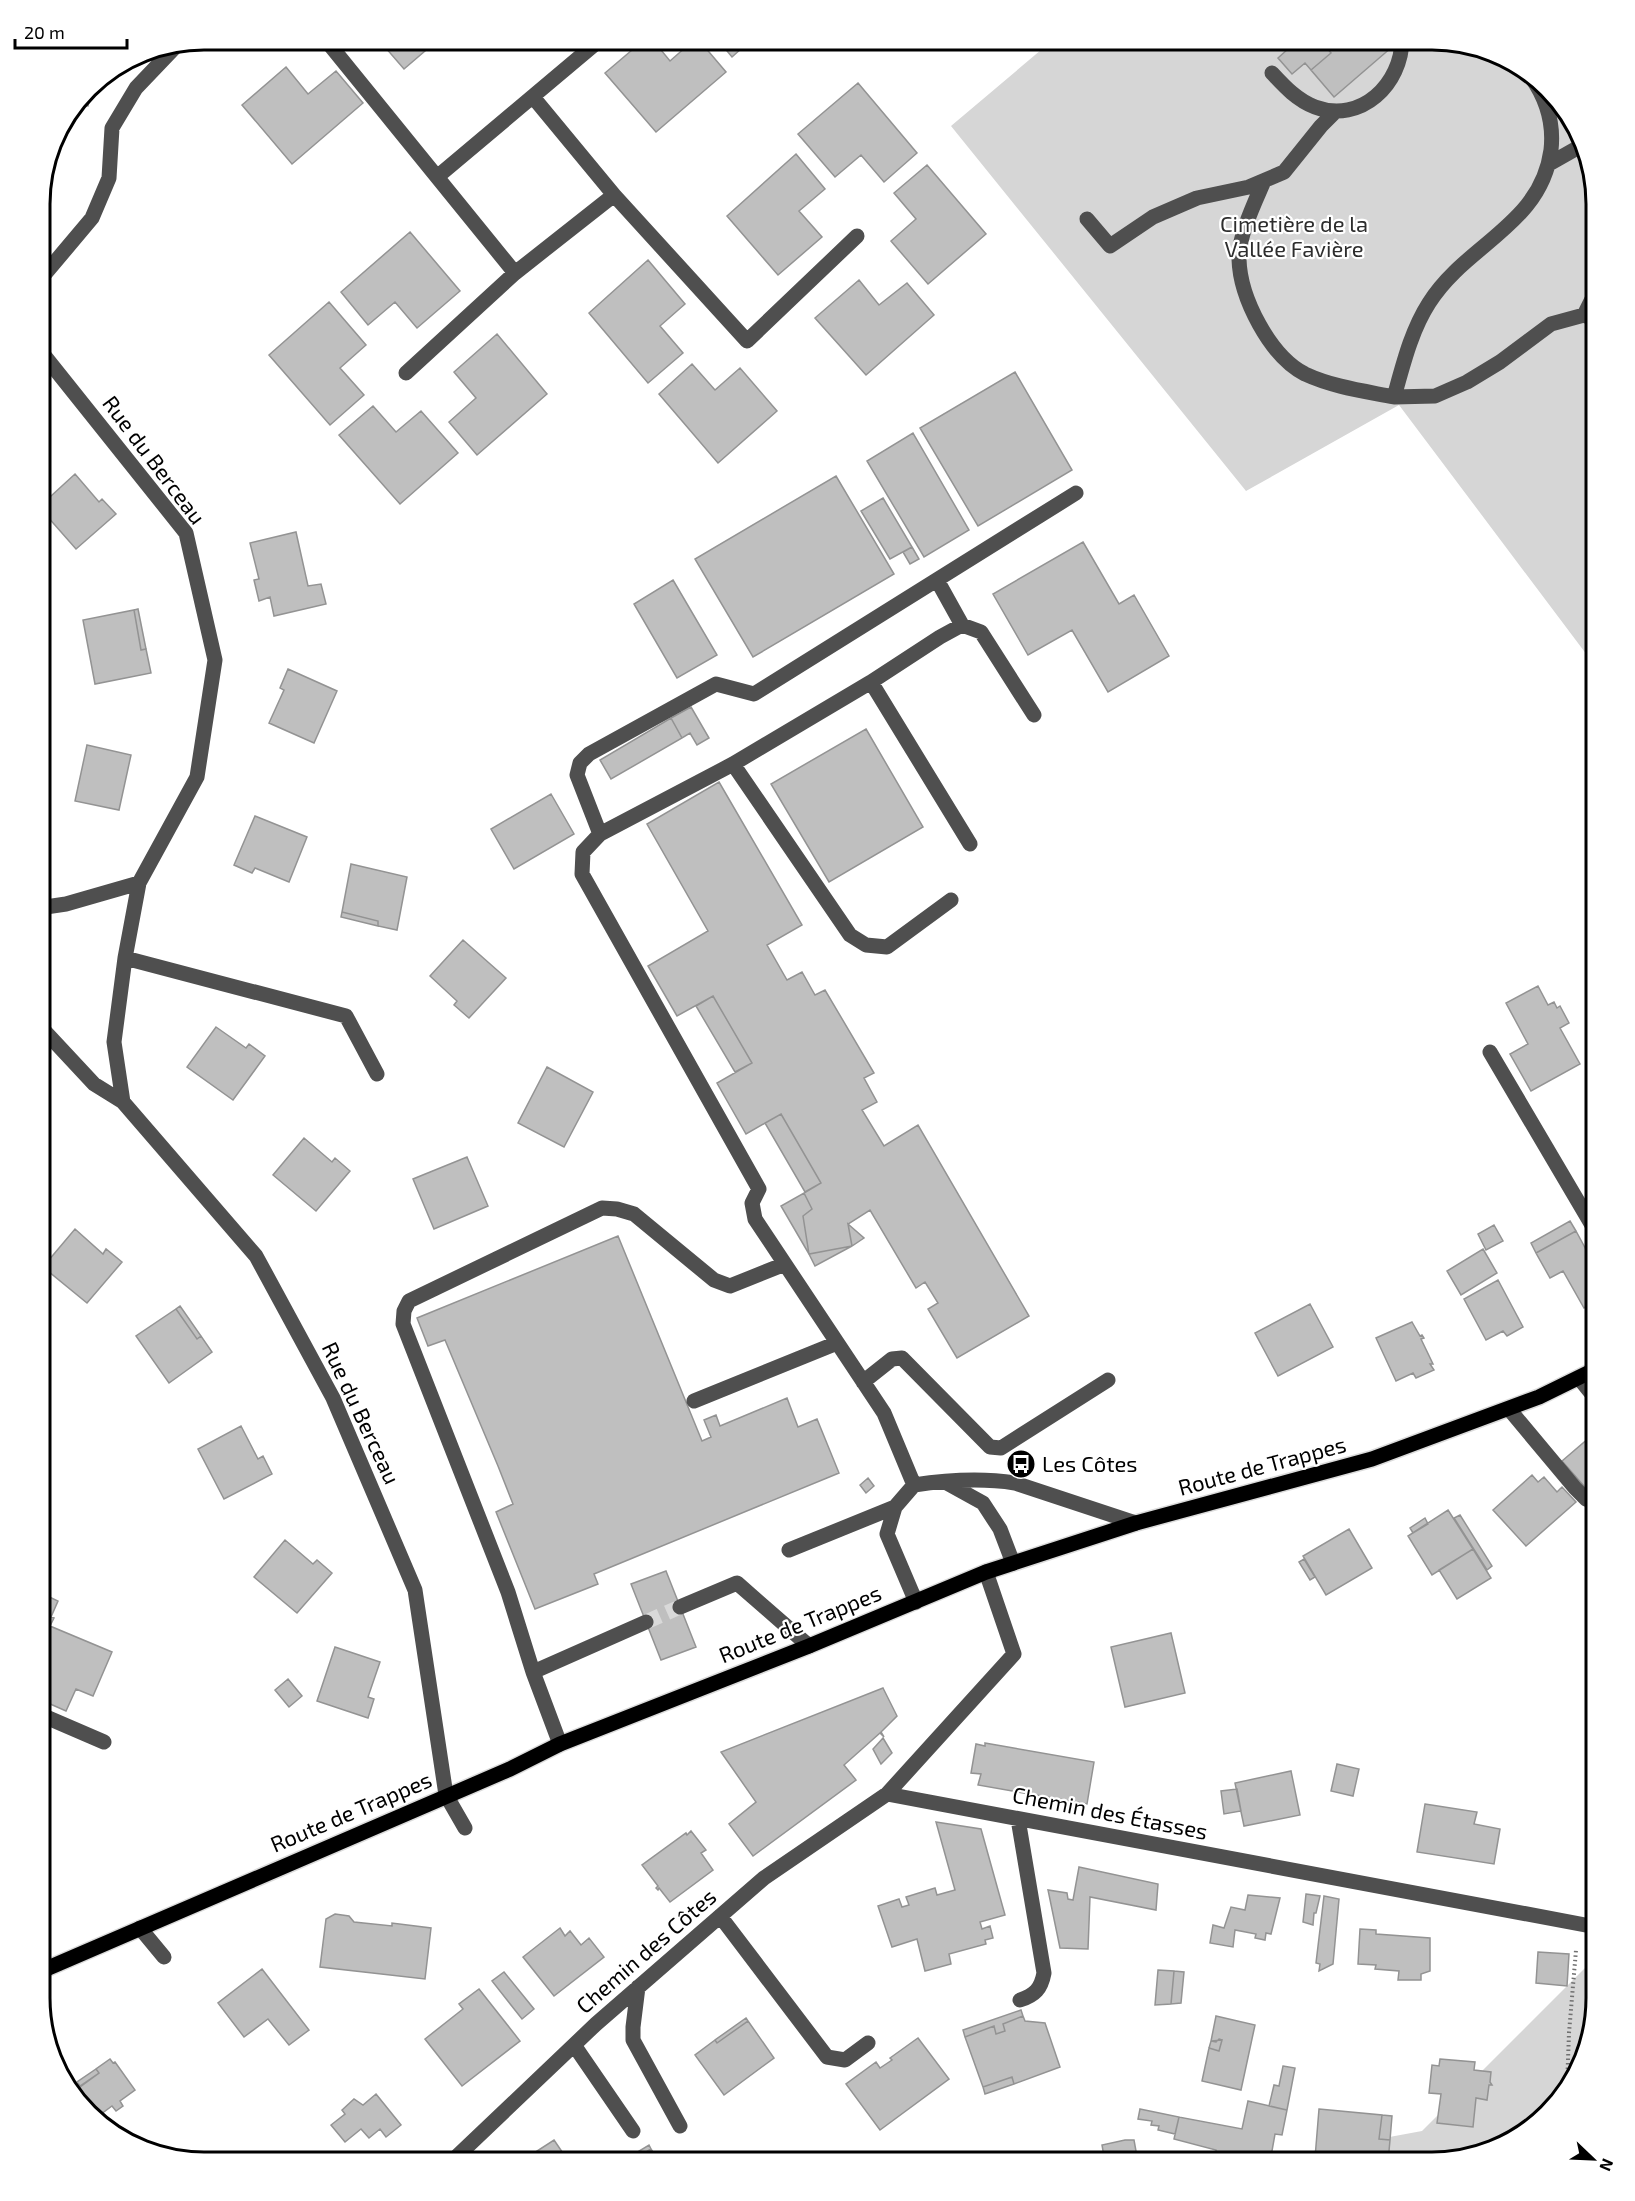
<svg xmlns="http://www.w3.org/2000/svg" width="1635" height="2201" font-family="'Exo 2',sans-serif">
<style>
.green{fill:#d6d6d6}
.building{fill:#bfbfbf;stroke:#939393;stroke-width:1.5}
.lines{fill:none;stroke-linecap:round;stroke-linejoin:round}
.minor-tunnel{stroke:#d9d9d9;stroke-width:15;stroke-dasharray:15 8;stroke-linecap:butt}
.major-casing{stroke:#dbdbdb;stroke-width:18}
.path{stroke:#717171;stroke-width:4;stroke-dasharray:1.5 3;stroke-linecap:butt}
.minor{stroke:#4f4f4f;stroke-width:15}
.major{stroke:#000;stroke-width:15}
.labels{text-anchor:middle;stroke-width:4.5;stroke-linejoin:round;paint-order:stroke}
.park-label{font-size:22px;fill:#2d2d2d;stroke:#fff}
.street-label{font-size:22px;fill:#000;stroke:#fff}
.poi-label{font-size:22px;fill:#000;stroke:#fff;text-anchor:start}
.rim{fill:none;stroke:#000;stroke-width:3}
</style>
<rect width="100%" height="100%" fill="#fff"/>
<path class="green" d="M1054,39H1442L1514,61L1569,112L1596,203V667L1399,405L1246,491L951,126Z
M1596,1957V1998L1574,2080L1523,2135L1432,2162H1254L1422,2131Z"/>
<path class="building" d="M378,39H439L404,69Z
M645,39H652L670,61L695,39H698L726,72L656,132L605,73Z
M717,39H752L732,57Z
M1299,39H1320L1331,53L1311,70L1305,63L1292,74L1278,58Z
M1320,39H1385L1392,47L1334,97L1311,70L1331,53Z
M286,67L308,94L336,71L363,103L292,164L242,105Z
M858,83L917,153L884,182L861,155L835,177L798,134Z
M90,86H92L88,106L76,104Z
M796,154L825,189L799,211L822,237L778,275L727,216Z
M927,165L986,234L928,284L891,241L916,219L894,193Z
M410,232L460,291L417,328L395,302L368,325L341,292Z
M648,260L685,304L660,326L683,353L648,383L589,313Z
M859,280L879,305L907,283L934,315L866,375L815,318Z
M329,302L366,345L340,368L364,395L330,425L269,355Z
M497,334L547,394L477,455L449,422L476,398L454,372Z
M692,364L715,390L740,368L777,411L718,463L659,394Z
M1015,372L1072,470L978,526L920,428Z
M373,406L396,432L421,411L458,453L400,504L339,435Z
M913,433L969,530L924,557L867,461Z
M75,474L99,502L102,499L116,514L76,549L39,507Z
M836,476L894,574L753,657L695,559Z
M883,498L912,547L890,559L861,511Z
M296,532L308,586L321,584L326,604L274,616L270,597L259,601L254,580L259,579L250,543Z
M1083,542L1119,604L1134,595L1169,656L1108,692L1072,630L1028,655L993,594Z
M912,547L919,559L910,564L903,552Z
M673,580L717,655L677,678L634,604Z
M138,609L146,649L141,650L134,610Z
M134,610L141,650L146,649L151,673L95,684L83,620Z
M288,669L337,691L314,743L269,723L284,690L280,688Z
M691,707L709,738L697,745L690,733L682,738L671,718Z
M671,718L682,738L611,779L600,760Z
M866,729L923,827L829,882L771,784Z
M87,745L131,755L119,810L75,801Z
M719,782L802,925L767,945L787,980L802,972L815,995L825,990L874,1073L864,1078L877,1102L862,1110L884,1146L918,1125L1029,1316L957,1358L928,1309L938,1303L925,1282L916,1288L870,1210L848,1224L852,1246L809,1254L803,1216L812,1209L804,1193L821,1183L781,1114L746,1134L717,1083L752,1063L713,996L677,1016L648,966L708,931L647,824Z
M551,794L574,834L514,869L491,829Z
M255,816L307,837L289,882L255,868L252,873L234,865Z
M351,864L407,877L397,930L378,926V921L342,912Z
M342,912L378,921V926L341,917Z
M463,940L506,978L469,1018L454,1005L457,1001L430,976Z
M1538,986L1548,1005L1554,1002L1557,1008L1560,1006L1569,1023L1560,1028L1580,1064L1531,1091L1510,1054L1528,1044L1506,1003Z
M713,996L752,1063L735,1072L696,1006Z
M216,1027L246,1048L249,1044L265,1056L233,1100L187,1067Z
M547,1067L593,1092L564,1147L518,1123Z
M781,1114L821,1183L805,1192L765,1123Z
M304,1138L332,1162L335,1158L350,1171L316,1211L273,1175Z
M467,1157L488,1206L434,1229L413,1179Z
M804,1193L812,1209L803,1216L809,1254L781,1206Z
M1570,1221L1576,1231L1536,1253L1531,1243Z
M848,1224L864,1238L852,1246Z
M1494,1225L1503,1241L1486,1250L1478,1234Z
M75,1229L103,1254L106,1249L122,1262L87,1303L43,1267Z
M1576,1231L1596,1268V1301L1584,1308L1563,1271L1550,1278L1536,1253Z
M618,1236L702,1441L711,1437L704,1420L716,1415L720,1426L787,1398L798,1427L817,1419L839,1473L594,1574L598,1584L535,1609L496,1512L513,1504L498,1466L445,1340L428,1346L417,1318Z
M852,1246L815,1266L809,1254Z
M1483,1249L1497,1273L1461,1295L1447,1271Z
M1498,1280L1523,1327L1507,1336L1503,1331L1486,1340L1464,1299Z
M1310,1304L1333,1347L1278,1376L1255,1333Z
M180,1306L201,1336L197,1339L176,1309Z
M176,1309L197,1339L201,1336L212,1352L169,1383L136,1336Z
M1412,1322L1420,1336L1422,1335L1424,1338L1421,1339L1433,1364H1430L1434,1370L1416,1378L1413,1373L1396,1381L1376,1338Z
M241,1426L258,1459L263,1456L272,1474L224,1499L198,1449Z
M1596,1432V1490L1591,1494L1562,1461Z
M1013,1461L1032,1466L1030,1474L1011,1468Z
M1532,1475L1538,1482L1544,1477L1557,1492L1562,1487L1576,1502L1526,1546L1493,1510Z
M868,1478L874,1486L866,1493L860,1485Z
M1448,1510L1473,1549L1432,1575L1408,1536Z
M1460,1515L1492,1566L1487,1570L1454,1518Z
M1425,1518L1428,1524L1413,1533L1410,1528Z
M1349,1529L1372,1568L1326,1595L1303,1556Z
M285,1540L313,1564L317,1560L332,1573L297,1613L254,1577Z
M1473,1549L1491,1578L1457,1599L1439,1570Z
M1304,1559L1315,1577L1310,1580L1299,1562Z
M666,1571L696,1647L661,1660L631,1584Z
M39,1592L58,1601L51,1617L54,1618L50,1626L112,1652L93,1696L76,1689L66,1711L39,1699L49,1677L39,1672Z
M1171,1633L1185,1693L1125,1707L1111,1647Z
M335,1647L380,1662L368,1697L374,1699L368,1718L317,1701Z
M288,1679L302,1696L289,1707L275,1690Z
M883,1688L897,1716L881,1732L884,1737L880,1733L844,1765L856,1780L753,1856L729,1824L756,1802L721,1752Z
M39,1722L48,1726L39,1747Z
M883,1738L892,1753L881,1764L873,1749Z
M985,1743L1094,1762L1087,1804L978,1785L981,1774L971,1773L976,1744L985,1746Z
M1337,1764L1359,1769L1353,1796L1331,1791Z
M1291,1771L1300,1815L1244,1826L1235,1783Z
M1237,1789L1241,1811L1224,1814L1221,1791Z
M1425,1804L1477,1812L1474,1824L1500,1829L1494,1864L1417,1852Z
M936,1822L981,1829L1005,1915L980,1922L982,1929L990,1926L993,1938L985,1940L986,1944L949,1954L951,1964L925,1971L917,1939L892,1947L878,1906L899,1899L902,1907L909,1905L906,1897L935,1888L937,1895L955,1890Z
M691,1831L706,1850L701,1853L713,1870L670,1902L659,1888L658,1890L656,1888L658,1886L642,1865L686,1833L687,1835Z
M1079,1867L1158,1884L1156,1910L1090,1897L1088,1949L1060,1948L1048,1890L1067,1893L1068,1899L1073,1900Z
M1306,1894L1320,1896L1316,1913H1314L1313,1925L1303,1922Z
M1248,1895L1280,1898L1271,1934L1266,1933L1265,1940L1255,1938L1256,1934L1235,1930L1233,1947L1210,1943L1213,1925L1224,1928L1231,1907L1245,1910Z
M1324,1896L1339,1899L1333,1964L1319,1971L1320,1964L1316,1963Z
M335,1914L349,1916L354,1922L392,1926V1923L431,1928L425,1979L320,1967L326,1919Z
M560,1928L565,1936L570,1931L581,1945L589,1938L604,1957L554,1996L523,1957Z
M1360,1929L1376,1930V1934L1430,1938V1971L1421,1974V1980H1398L1399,1971L1375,1969L1376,1965L1358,1964Z
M1538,1952L1569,1954L1567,1986L1536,1983Z
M262,1969L309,2030L289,2045L268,2019L244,2037L218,2003Z
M1158,1970L1174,1971L1171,2004L1155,2005Z
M1174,1971L1184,1972L1181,2003L1171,2004Z
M504,1972L534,2009L522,2019L492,1981Z
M479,1989L520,2041L462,2086L425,2039L463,2009L459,2004Z
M1021,2010L1023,2016L1003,2024L1005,2031L996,2034L994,2026L965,2037L963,2030Z
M1023,2016L1025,2021L1045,2023L1060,2067L1014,2084L1012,2077L983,2087L965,2037L994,2026L996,2034L1005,2031L1003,2024Z
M1216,2016L1255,2025L1241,2090L1202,2081L1209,2048L1219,2051L1222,2040L1211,2041Z
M746,2018L748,2021L717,2043L715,2040Z
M748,2021L774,2058L724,2095L695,2055L715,2040L717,2043Z
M918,2038L949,2079L880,2130L846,2084L876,2062L880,2068L892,2060L890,2058Z
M1219,2039L1222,2040L1219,2051L1209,2048L1211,2041L1216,2042Z
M110,2059L113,2063L115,2062L135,2090L120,2101L123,2106L116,2111L112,2106L97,2117L82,2104L84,2103L76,2090L99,2073L96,2069Z
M1440,2059L1475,2062L1474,2070L1491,2072L1490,2082L1492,2085H1489L1487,2100L1476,2098L1473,2127L1437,2123L1441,2094L1429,2093L1432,2065L1439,2066Z
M1283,2066L1295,2068L1287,2110L1269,2106L1274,2085L1279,2086Z
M96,2069L99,2073L80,2086L77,2082Z
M1012,2077L1014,2084L985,2094L983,2087Z
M376,2094L401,2125L386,2137L380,2129L369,2138L361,2129L345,2142L331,2125L345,2114L342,2110L354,2099L363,2105Z
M1248,2101L1287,2110L1282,2135L1275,2134L1270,2162L1236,2152V2156L1216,2152V2150L1174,2139L1179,2117L1242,2129Z
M1140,2109L1179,2117L1175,2134L1158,2130L1159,2126L1151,2125L1152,2121L1138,2119Z
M1319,2109L1382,2115L1379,2139L1390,2140L1388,2162H1357L1315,2158Z
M1382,2115L1392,2116L1390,2140L1379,2139Z
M554,2140L569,2162H518L531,2155Z
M1125,2140H1134L1138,2162H1105L1102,2145Z
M649,2145L651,2149L636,2158L639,2162H621Z
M651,2149L659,2162H638L636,2158Z"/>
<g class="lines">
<path class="minor-tunnel" d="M646,1622L680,1607"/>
<g class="major-casing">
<path id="major" d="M39,1972L510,1769L560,1744L809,1646L986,1572L1136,1523L1372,1459L1539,1397L1596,1369"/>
</g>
<path class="path" d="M1590,1898L1596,1890
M1567,2087L1569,2033L1576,1950"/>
<path class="minor" d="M325,39L515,273L614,195L747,341L857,236
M1272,73C1285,87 1297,100 1315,107C1361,124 1402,84 1402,39
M533,97L614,195
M1549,164L1579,147
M437,177L601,39
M1264,181C1255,202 1238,237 1239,259C1240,298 1270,356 1305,374C1333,387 1364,391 1394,397C1403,365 1411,331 1429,303C1466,244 1541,225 1551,150C1554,123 1546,98 1531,77
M1087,219L1110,246L1153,217L1197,198L1249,187L1284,172L1321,126L1336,111
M39,281L92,218L109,178L112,128L136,88L178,44
M1584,315L1596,291
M39,349L186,533L215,660L197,777L139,883L125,958L114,1042L123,1102L256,1256L333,1398L415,1590L446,1795L465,1828
M406,373L515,273
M1394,397L1435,396L1467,382L1500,362L1551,324L1584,315L1596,320
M937,580L962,625
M871,682L970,844
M733,764L850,935L866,945L887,947L951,900
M600,834L577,775L580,763L589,754L716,684L754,694L1076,493
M39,908L66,904L139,883
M125,958L346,1016L377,1074
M39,1025L94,1084L123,1102
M1490,1052L1596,1232
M1579,1378L1596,1399
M863,1382L892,1359L902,1358L990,1447L1001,1448L1108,1380
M694,1401L837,1343
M1509,1409L1575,1488L1586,1499L1596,1503
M945,1482L983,1503L1000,1529L1013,1563
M914,1485L884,1413L755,1219L752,1203L759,1189L582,874L583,852L600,834L733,764L871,682L940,637L962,625L981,632L1034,715
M789,1550L895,1507
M986,1572L1014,1654L887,1794L1596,1927
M916,1602L887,1534L895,1507L914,1485C947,1480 982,1478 1015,1483L1136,1523
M680,1607L737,1583L809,1646
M533,1672L508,1592L403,1324L404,1311L409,1301L602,1208L617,1209L634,1214L714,1280L730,1286L785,1264
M39,1714L104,1742
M560,1744L533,1672L646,1622
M1018,1819L1044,1973C1041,1989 1035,1995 1020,2000
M720,1916L827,2057L845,2060L868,2043
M140,1928L164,1957
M638,1987L633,2027V2040L680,2126
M574,2045L633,2131
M451,2162L596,2024L764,1878L887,1794"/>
<use href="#major" class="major"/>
</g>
<defs>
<g id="bus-disc" transform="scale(1.5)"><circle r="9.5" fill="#000" stroke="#fff"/><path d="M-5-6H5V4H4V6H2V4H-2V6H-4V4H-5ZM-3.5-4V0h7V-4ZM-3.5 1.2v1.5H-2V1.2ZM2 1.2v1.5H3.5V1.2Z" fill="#fff"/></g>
</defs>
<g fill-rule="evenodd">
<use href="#bus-disc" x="1021" y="1464"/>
</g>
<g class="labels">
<g class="park-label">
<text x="1294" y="232">Cimetière de la<tspan x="1294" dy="25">Vallée Favière</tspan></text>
</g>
<g class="street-label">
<text transform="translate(154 460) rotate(53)" y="8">Rue du Berceau</text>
<text transform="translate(361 1413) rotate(65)" y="8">Rue du Berceau</text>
<text transform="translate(1262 1466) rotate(-15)" y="8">Route de Trappes</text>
<text transform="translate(800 1624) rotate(-22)" y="8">Route de Trappes</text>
<text transform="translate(351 1812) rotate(-23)" y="8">Route de Trappes</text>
<text transform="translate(1110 1813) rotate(11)" y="8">Chemin des Étasses</text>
<text transform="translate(646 1951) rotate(-41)" y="8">Chemin des Côtes</text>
</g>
<g class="poi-label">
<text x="1042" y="1472">Les Côtes</text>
</g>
</g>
<path d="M0 0H1635V2201H0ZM204 50H1432A154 154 0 0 1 1586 204V1998A154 154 0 0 1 1432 2152H204A154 154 0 0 1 50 1998V204A154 154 0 0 1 204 50Z" fill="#fff" fill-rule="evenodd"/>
<path class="rim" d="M204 50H1432A154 154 0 0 1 1586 204V1998A154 154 0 0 1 1432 2152H204A154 154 0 0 1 50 1998V204A154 154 0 0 1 204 50Z"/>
<g transform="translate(1593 2159) rotate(113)" stroke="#ffffff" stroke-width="4.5" paint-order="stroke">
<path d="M0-4.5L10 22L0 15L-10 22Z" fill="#000000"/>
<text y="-9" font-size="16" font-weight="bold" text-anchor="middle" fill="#000000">N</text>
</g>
<path d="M15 39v9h112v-9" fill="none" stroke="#000000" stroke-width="3"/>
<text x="24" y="39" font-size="18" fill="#000000" stroke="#ffffff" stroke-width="4.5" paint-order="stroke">20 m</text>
</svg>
